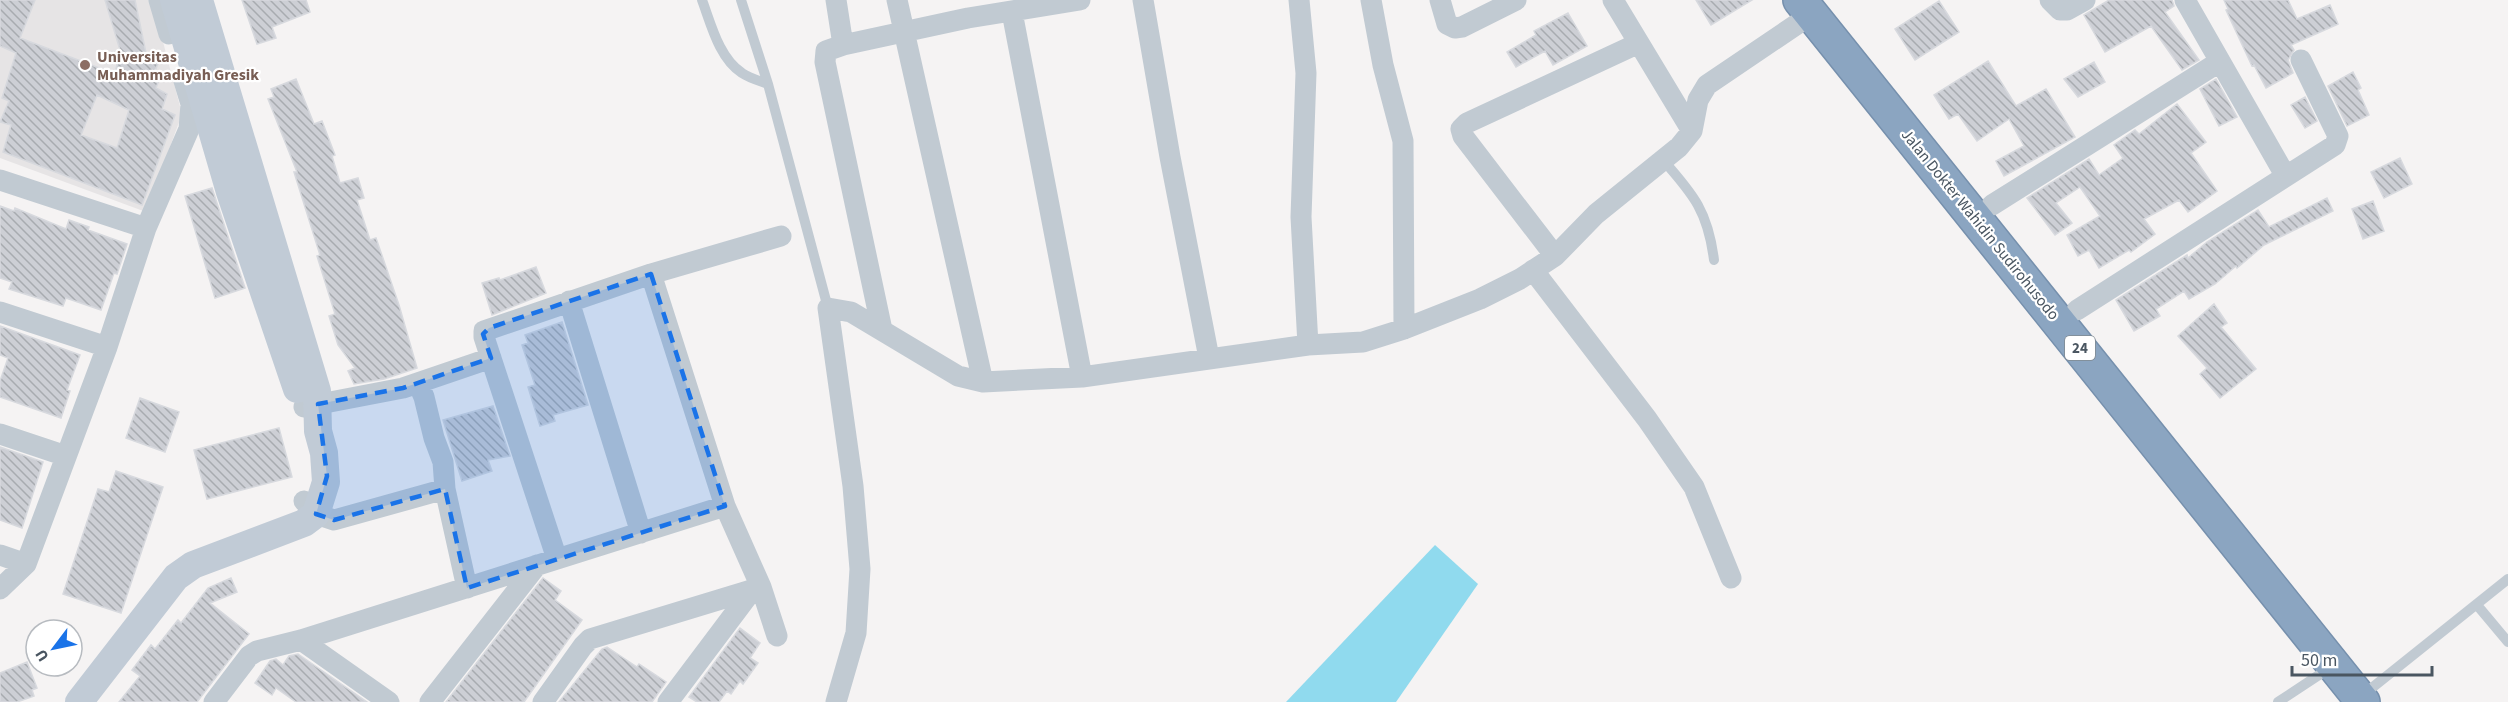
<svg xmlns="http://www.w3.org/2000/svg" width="2508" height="702" font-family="'Source Sans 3',sans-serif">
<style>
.education{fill:#e6e4e5}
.water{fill:#90daee}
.building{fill:url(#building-back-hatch);stroke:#d7d9de;stroke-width:1.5;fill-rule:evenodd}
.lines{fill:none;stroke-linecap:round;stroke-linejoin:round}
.highway-casing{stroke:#7690ad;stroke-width:36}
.lane{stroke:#c1cad2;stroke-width:10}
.street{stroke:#c1cad2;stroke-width:21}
.secondary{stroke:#c1cbd6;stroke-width:28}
.highway{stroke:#8ba5c1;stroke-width:33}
.marked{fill:#1a73e8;fill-opacity:0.2;stroke:#1a73e8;stroke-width:4.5;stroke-dasharray:12 8;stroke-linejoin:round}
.education-dot{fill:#8d6e63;stroke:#fff;stroke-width:2}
.labels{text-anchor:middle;stroke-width:4.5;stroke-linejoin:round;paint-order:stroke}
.shield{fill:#fff;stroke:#808990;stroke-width:1.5}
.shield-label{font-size:15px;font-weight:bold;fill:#4a5661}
.education-label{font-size:16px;font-weight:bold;fill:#785e54;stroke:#fff;text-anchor:start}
.street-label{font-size:16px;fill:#4a5661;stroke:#fff}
</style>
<defs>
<pattern id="building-back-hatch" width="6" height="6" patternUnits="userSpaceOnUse" patternTransform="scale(1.5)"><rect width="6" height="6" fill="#cdcfd5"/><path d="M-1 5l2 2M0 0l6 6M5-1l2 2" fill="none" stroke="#a8abb0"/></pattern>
</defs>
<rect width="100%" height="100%" fill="#f5f3f3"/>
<path class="education" d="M0,0H152L182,114L146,212L0,158Z"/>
<path class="water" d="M1435,545L1478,584L1396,702H1286Z"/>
<path class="building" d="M0,0H35L20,38L115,74L120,50L105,0H135L146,53L160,59L155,71L162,72L156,88L167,94L162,109L175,115L142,205L3,152L11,125L0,122L9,101L2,98L16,53L0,46ZM97,95L129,110L117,148L81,135Z
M242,0H306L310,12L272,27L276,38L257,44Z
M1696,0H1752L1711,25Z
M2109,0H2172L2174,6L2165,12L2199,60L2182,70L2151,26L2105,52L2084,15Z
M2224,0H2288L2297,19L2330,5L2338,24L2291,45L2294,50L2288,60L2293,73L2266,88L2254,65L2252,66L2226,10L2228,9Z
M1939,1L1959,32L1915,60L1895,29Z
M1568,13L1587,46L1553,65L1545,51L1516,67L1507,52L1536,35L1534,31Z
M1988,61L2016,106L2046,89L2075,137L2004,176L1996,161L2024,146L2009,119L1977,141L1958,114L1949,119L1934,95Z
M2094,62L2105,82L2078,97L2064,79Z
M2353,72L2361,88L2358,90L2369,115L2347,126L2328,86Z
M296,79L314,124L322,121L335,155L332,156L340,183L358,178L364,198L357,200L370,240L376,238L399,305L417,368L384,379L354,384L348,371L355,368L338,345L329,316L335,314L317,256L320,255L294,172H297L268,99L274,97L271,89Z
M2216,79L2237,117L2219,126L2200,89Z
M2305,97L2317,121L2305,128L2291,105Z
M2177,104L2206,142L2191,153L2217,191L2188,212L2179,200L2144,219L2155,234L2131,252L2129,250L2099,268L2089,250L2078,256L2067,235L2100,216L2080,187L2056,203L2072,223L2055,235L2027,198L2089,159L2099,175L2123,158L2114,145L2135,130L2139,134Z
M2400,158L2412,184L2384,198L2371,172Z
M212,188L245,288L215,298L185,196Z
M2327,198L2333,211L2264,245L2237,268L2236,266L2215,284L2189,299L2184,291L2156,309L2160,316L2134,331L2116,300L2187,255L2188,258L2207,242L2258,210L2269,227Z
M2373,201L2384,231L2363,239L2352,209Z
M0,206L14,211L15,208L66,229L69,220L89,227L88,230L127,244L117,274L114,273L101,310L66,298L63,306L9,289L12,282L0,278Z
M536,267L546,293L492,315L482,283L499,278L500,280Z
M2214,304L2227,323L2221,327L2256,369L2220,398L2200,374L2207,368L2178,336Z
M562,322L588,405L553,415L555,421L540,426L528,387L535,385L522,345L528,343L525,335Z
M0,326L80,355L67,390L70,391L61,418L0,397V381L8,358L0,355Z
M140,398L179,412L165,452L126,438Z
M493,406L510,456L488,460L492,471L462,481L443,420Z
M279,428L292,477L207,499L194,450Z
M0,447L43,462L22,528L0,520Z
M116,471L163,487L121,613L63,594L98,489L109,492Z
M231,578L237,592L210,603L249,634L197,702H119L140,676L132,670L151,645L155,649L178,620L181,623L208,588Z
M543,578L561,591L555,600L582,620L524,702H446Z
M740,628L760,643L750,658L758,663L743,684L740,681L731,694L727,691L719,702H697L689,697Z
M607,647L637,667L639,664L666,682L652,702H559L602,649Z
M298,654L367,702H296L276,688L272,695L255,683L270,661L276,659L283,665L289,656Z
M27,662L37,688L32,690L34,696L17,702H0V673Z"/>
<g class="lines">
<g class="highway-casing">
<path id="highway" d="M1800,0L2363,702"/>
</g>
<path class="lane" d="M702,0C711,24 719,58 742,73C749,78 760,81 768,84
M741,0L768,84L828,308
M1663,160C1694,195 1708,212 1714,260
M2477,605L2508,642
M2363,695L2508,579
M2278,702L2331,667"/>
<path class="street" d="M159,0L169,34
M836,0L843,45L968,18L1080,0
M897,0L983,382
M1143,0L1170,157L1209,358
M1299,0L1306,73L1301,217L1308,345
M1371,0L1383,65L1403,141L1404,329
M1440,0L1447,24L1455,28L1462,27L1516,0
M1613,0L1692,131
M2050,0L2060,10H2067L2085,0
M2185,0L2285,175
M1012,12L1082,377
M843,45L826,51L825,62L882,330
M0,180L146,228L107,347L26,564L0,589
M1992,205L2219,62
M146,228L189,129L191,104L184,81
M1555,256L1463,136L1461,129L1467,123L1639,43
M1533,270L1647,419L1694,487L1731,578
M651,274L725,506L761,587L777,636
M569,301L641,533
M2077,310L2335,145L2338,136L2301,60
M0,312L107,347
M418,383L424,397L434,438L443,462L445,489L467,588
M304,407L403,388L491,358
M0,434L66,456
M304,501L316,514L334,520L445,489
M0,555L26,564
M557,559L484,337V331L651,274L781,236
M301,640L389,702
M214,702L249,656L257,651L301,640L725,506
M430,702L537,565
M543,702L583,646L590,639L761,587
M668,702L753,589
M836,702L856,633L860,569L853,486L828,308L851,312L958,376L983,382L1082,377L1308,345L1363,342L1404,329L1480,299L1520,279L1555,256L1596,214L1679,147L1692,131L1698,100L1707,85L1812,14"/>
<path class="secondary" d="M174,0L230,192L297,389
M79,702L176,577L193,565L304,523L316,514L326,482L324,453L318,431L317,391L199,0"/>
<use href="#highway" class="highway"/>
</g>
<path class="marked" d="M651,274L725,506L467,588L445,489L334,520L316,514L327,476L318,404L403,388L491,358L483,334L489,328Z"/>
<circle class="education-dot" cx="85" cy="65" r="6"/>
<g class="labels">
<rect class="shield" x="2065" y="336" width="30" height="24" rx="4.5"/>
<g class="shield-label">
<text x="2080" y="353">24</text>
</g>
<g class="education-label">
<text x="97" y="62">Universitas<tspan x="97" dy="18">Muhammadiyah Gresik</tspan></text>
</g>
<g class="street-label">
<text transform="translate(1981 224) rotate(51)" y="6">Jalan Dokter Wahidin Sudirohusodo</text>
</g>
</g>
<g transform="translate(54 648) rotate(238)"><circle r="28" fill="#ffffff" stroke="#b7bbc0" stroke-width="1.5"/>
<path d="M0-4.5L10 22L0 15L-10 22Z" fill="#1a73e8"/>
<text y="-9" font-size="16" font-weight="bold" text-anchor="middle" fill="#4a5661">U</text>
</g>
<path d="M2292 666v9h140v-9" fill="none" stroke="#4a5661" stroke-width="3"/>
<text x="2301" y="666" font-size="18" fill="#4a5661" stroke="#ffffff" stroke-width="4.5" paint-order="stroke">50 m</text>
</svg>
